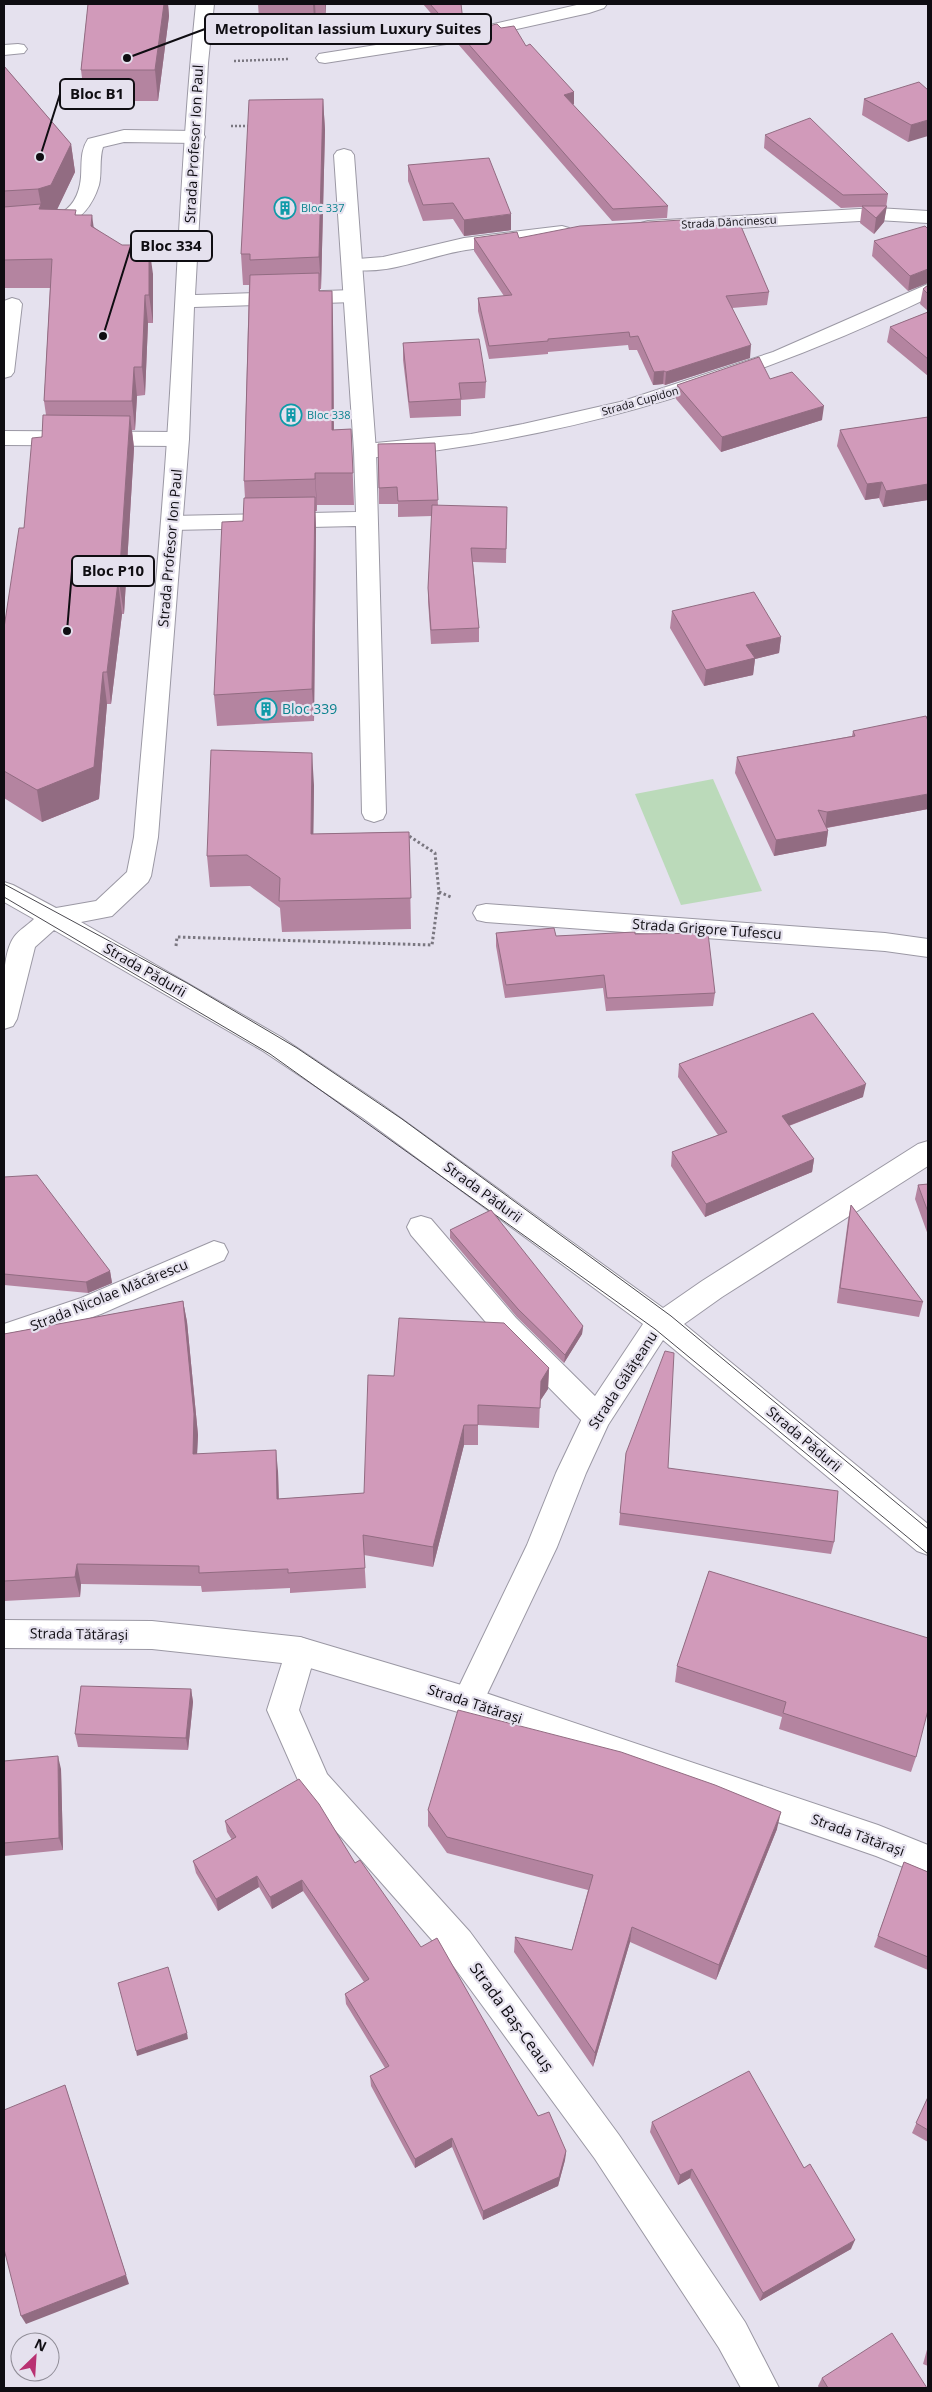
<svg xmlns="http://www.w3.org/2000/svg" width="932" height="2392" font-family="'Open Sans',sans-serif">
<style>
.green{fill:#bbdaba}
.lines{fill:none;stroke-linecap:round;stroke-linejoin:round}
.service-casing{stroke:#9b98a4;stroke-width:2}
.minor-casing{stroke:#9b98a4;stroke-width:2}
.tertiary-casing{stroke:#9b98a4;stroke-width:2}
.path-far1{stroke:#7a7780;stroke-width:2.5;stroke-dasharray:2 2;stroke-linecap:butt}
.path{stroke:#7a7780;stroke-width:3;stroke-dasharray:2.5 2.5;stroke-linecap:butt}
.service{fill:#fff;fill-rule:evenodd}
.minor{fill:#fff;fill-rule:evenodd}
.tertiary{fill:#fff;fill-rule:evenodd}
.tram{stroke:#4b4950;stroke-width:1}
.wall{fill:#b484a0}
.shaded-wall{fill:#926c82}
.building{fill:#d19aba;stroke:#926c82}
.labels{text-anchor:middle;stroke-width:4.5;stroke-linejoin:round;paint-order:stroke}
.far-culture-label{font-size:11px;fill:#0d838f;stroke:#e5e1ee;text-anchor:start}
.far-street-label{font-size:11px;fill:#0f0d12;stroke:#e5e1ee}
.street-label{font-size:14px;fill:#0f0d12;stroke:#e5e1ee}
.culture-label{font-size:14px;fill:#0d838f;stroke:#e5e1ee;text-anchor:start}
.near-street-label{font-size:16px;fill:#0f0d12;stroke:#e5e1ee}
.leader{fill:none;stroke:#0f0d12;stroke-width:2}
.callout-dot{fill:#0f0d12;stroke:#e5e1ee;stroke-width:2}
.callout{fill:#e5e1ee;stroke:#0f0d12;stroke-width:2}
.callout-label{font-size:15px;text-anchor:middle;font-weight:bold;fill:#0f0d12}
</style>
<rect width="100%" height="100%" fill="#e5e1ee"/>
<path class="green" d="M713,779L762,891L681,905L635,794Z"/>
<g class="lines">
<g class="service-casing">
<path id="service" d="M581,4H607L604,8L589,13L459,42L325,63L319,62L316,58L319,54L325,53L459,32Z
M18,44L24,45L27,49L24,53L4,55V45Z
M124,130L196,131L203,133L205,137L203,141L196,143L124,142L103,147C99,159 102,173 99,185C84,233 46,232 4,234V222C39,220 77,223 81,177C82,163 80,151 88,139Z
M344,149L351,151L354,155L376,451L386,813L383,819L374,822L365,819L362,813L356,526L172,530L164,528L161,523L164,518L172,516L356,512L354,451L334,155L337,151Z
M12,298L19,300L22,304L14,372L11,376L4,378V301Z
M4,431L178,432L186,434L189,439L186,444L178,446L4,445Z
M421,1216L431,1219L516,1318L607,1408L612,1417L607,1426L597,1429L587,1426L496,1334L411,1235L407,1227L411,1219Z
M214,1241L224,1244L228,1252L224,1260L101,1314L4,1348V1324L81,1298Z"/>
</g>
<g class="minor-casing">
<path id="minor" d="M196,4H214L208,63L195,295L354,290L361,292L364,296L361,300L354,302L194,307L189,439L158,837L151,876L148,882L112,916L81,922L281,1037L381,1104L663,1308L702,1281L918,1144L928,1141V1166L722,1297L684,1324L928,1524V1555L917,1551L663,1340L608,1425L586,1473L557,1547L479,1711L468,1715L457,1711L452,1701L527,1545L556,1473L587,1408L643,1324L363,1118L263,1051L54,930L35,947L17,1019L13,1026L4,1029C4,1004 0,957 14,937C19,930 28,925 34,919L4,902V882L13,885L56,908L96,901L127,872L134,837C145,705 158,572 167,440C177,294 181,149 196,4Z
M877,208L928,211V223L877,220L648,233L641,231L638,227L641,223L648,221Z
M562,226L569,228L572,232L569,236C536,244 500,245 466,250C427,256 384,278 345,268L342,264L345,260L383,257L464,238Z
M928,284V298C750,383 563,442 365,458L357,456L354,451L357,446L365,444L471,434L523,424L620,402L773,352Z
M486,904L885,933L928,939V957L885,951L486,922L477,920L473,913L477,906Z
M300,1637L311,1641L316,1651L299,1710L327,1774L470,1932L619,2135L745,2322L779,2388H741L719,2348L595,2159L446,1956L305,1796L267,1710L289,1641Z"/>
</g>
<g class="tertiary-casing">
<path id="tertiary" d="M4,1620L152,1621L300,1637L468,1687L878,1825L928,1845V1877L876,1856L468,1715L300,1665L152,1649L4,1648Z"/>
</g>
<path class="path-far1" d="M234,61L288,59
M231,126H252"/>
<path class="path" d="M439,892L451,897
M176,946L177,937L432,945L439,892L435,853L406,834"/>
<use href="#service" class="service"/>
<use href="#minor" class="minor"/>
<use href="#tertiary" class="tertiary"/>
<path class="tram" d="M4,884L187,983L297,1048L402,1119L671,1316L928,1529
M4,897L270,1054L655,1329L928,1554"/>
</g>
<path class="wall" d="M88,4H168L169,16L158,101H85L81,70Z
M258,4H326L325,21H316L315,32L260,33Z
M423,4H461L463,29L447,32Z
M501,28L526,46L574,92V104L573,105L668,206L667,218L612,221L458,44V32H474Z
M4,66L71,144L75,172L57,209L77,215L94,227L153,274V323H148L145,395L137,396L135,430H132L134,448L124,614H122L111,704H107L99,799L42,822L4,798V628L46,415L44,401L50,288H4Z
M928,90L908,142L862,115L864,99Z
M323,99L325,130L321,289H320V291H332L333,323L334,430L351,429L354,505H317V511H315L316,529L314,721L217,726L214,695L243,521L245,498L244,481L249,285H243L241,254Z
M765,135L888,194L884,222L874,234L860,223L862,207L841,208L764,148Z
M408,165L511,230L464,236L453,219L423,221L408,181Z
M689,227L769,292L767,305L732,308L750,358L665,385L663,384L653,385L637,350H629L628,345L548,352V354L489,359L478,311V298L504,296L474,251V238H519Z
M928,229L908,291L872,256L874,241Z
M928,285V311L920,304L923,289Z
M928,312V376L887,342L890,327Z
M403,343L486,382L485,398L461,400V416L410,418L403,360Z
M770,379L822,420L721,452L676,399L677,385Z
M928,417V500L883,507L879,498L865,500L837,446L840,430Z
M435,443L438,506L507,507L506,563L473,562L479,628V642L431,644L428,601V588L432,516L398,517V504H379L378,444Z
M672,611L781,637L779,653L755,659L753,675L704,686L670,628Z
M853,731L928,809L827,828L828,831L826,846L774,856L735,773L737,757L852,736Z
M314,785L313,834L409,832L411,929L282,932L280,908L250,886L210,887L207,856Z
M496,933L556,936L635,934L715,993L713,1006L606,1011L603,988L505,998L496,946Z
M679,1064L863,1097L789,1126L814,1159L812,1172L705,1217L671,1166L672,1152L718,1135L678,1077Z
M4,1177L110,1271L112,1283L88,1293L4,1285Z
M928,1184V1235L915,1199L918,1185Z
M851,1205L923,1302L919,1317L837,1303L848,1220Z
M450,1230L583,1326L582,1334L564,1363L517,1317L450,1238Z
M183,1301L187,1322L198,1435L197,1454L278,1471L279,1499L364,1493L394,1376L549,1368L548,1389L540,1401L539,1428L478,1425V1445H464L433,1567L364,1555L366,1588L290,1593V1588L202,1592L201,1586L81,1584L80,1597L4,1601V1334Z
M626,1453L668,1468L834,1542L831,1554L619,1525Z
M709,1571L916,1757L911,1772L779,1729L782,1717L675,1682L677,1666Z
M191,1689L193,1702L188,1750L78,1747L75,1734Z
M4,1761L61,1769L63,1850L4,1856Z
M428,1810L777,1829L716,1980L630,1942L593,2067L514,1952L515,1937L572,1950L588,1890L447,1853L428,1826Z
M225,1821L355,1863L538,2116L566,2151L565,2160L558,2186L483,2220L452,2147L415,2168L371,2086L370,2076L385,2068L346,2004L345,1994L364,1982L303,1891L272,1909L259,1887L218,1911L196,1873L193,1861L232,1840L227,1832Z
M904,1862L928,1872V1970L874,1947Z
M928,2097V2142L912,2133Z
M652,2122L851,2249L760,2301L690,2178L678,2185L650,2132Z
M928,2346V2366L923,2364Z
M822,2378L927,2388H819L818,2386Z"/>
<path class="shaded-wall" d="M164,4H168L169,16L158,101L155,70Z
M313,4H315L316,21L315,32Z
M325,4H326L325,21Z
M463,21V29L447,32V23Z
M574,92V104L564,107V95Z
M323,99L325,130L321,289L319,257Z
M928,120V136L908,142L911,125Z
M71,144L75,172L55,214L39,209L41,205L38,189Z
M887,206L884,222L874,234L876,218Z
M511,214V230L464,236V220Z
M92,215L96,244L91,226Z
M149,245L153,274V323L149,295Z
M928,269V283L908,291L910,276Z
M332,291L333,323L334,461L332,430Z
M145,295L148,323L145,395L142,367Z
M751,345L750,358L665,385L666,372Z
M134,367L137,396L135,430L132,401Z
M664,371L663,384L653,385L654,372Z
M824,406L822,420L721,452L722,437Z
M130,416L134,448L124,614L119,582Z
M315,473L317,505V511L315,479Z
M882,482L879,498L865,500L867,484Z
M928,484V500L883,507L886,491Z
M315,497L316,529L314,721L312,689Z
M118,582L122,614L111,704L107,672Z
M781,637L779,653L755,659L753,675L704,686L706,670L746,645Z
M103,672L107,704L99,799L42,822L37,790Z
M312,753L314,785L313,865L311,834Z
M928,794V809L825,828L827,812Z
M828,831L826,846L774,856L776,840Z
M866,1084L863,1097L780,1129L782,1116Z
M814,1159L812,1172L705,1217L706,1204Z
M110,1271L112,1283L88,1293L86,1282Z
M183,1301L187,1322L198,1435L196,1475L193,1454Z
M583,1326L582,1334L564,1363L565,1355Z
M549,1368L548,1389L540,1401L541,1381Z
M464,1425V1445L433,1567V1547Z
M276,1450L278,1471L279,1519L277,1499Z
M77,1564L81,1584L80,1597L75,1577Z
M191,1689L193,1702L188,1750L186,1738Z
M58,1756L61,1769L63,1850L59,1838Z
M781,1812L777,1829L716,1980L719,1965Z
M257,1876L259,1887L218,1911L216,1899Z
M302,1880L303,1891L272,1909L270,1897Z
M632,1927L630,1942L593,2067L595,2053Z
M187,2033L188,2039L137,2056L136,2051Z
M65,2085L129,2284L26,2324L21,2316Z
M452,2138V2147L415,2168V2159Z
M566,2151L565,2160L558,2186L483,2220V2211Z
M692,2169L690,2178L678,2185L680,2175Z
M855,2240L851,2249L760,2301L763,2293Z"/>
<path class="building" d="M88,4H164L155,70H81Z
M430,4H461L463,21L447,23Z
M497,24L501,28L514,26L526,46L530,44L574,92L564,95L668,206L613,209L458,32H474L479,28Z
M4,66L71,144L51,185L38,189L4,191Z
M919,82L928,90V120L911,125L864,99Z
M323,99L319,257L250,260V254H241L249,100Z
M810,118L888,194L843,195L765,135Z
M489,158L511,214L464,220L453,203L423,205L408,165Z
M41,204L39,209L76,210L75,215H92L91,226L122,245H149V295H145L142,367H134L132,401H44L52,259L4,260V207Z
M862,206H887L876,218Z
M682,220L689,227L740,224L769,292L726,296L751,345L666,372L664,371L654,372L638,336L630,337L629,332L548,339V341L489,346L478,298L512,295L474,238L517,232L519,238L580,226Z
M925,226L928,229V269L910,276L874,241Z
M319,273V291H332V430L351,429L353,473H315V479L244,481L250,275Z
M928,285V294L923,289Z
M928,312V359L890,327Z
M479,339L486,382L459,383L461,399L409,402L403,343Z
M759,357L770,379L792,372L824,406L722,437L677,385Z
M43,415L130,416L119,582H118L107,672H103L94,767L37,790L4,771V628L19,528H24L32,438L42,437Z
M928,417V484L886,491L882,482L867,484L840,430Z
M435,443L438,500L398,501L397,487L379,488L378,444Z
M315,497L312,689L214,695L222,522L243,521L244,498Z
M432,505L507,507L506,549L471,548L479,628L431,630L428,588Z
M754,592L781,637L746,645L755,658L706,670L672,611Z
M926,716L928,721V794L827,812L818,810L828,831L776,840L737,757L855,736L853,731Z
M211,750L312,753L311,834L409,832L411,898L279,901L280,878L247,855L207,856Z
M554,928L556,936L635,932V934L708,933L715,993L607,998L604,975L506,985L496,933Z
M813,1013L866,1084L782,1116L814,1159L706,1204L672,1152L727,1132L679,1064Z
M37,1175L110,1271L86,1282L4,1274V1177Z
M928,1184V1212L918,1185Z
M851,1205L923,1302L840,1288Z
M491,1210L583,1326L565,1355L518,1309L450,1230Z
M183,1301L194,1414L193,1454L276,1450L277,1499L364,1493L368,1375L394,1376L399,1318L504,1323L549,1368L541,1381L540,1408L478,1405V1425H464L433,1547L363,1535L365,1568L288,1573V1569L199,1573V1566L77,1564L75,1577L4,1581V1334Z
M665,1351L674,1353L668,1468L838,1491L834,1542L620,1513L626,1453Z
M709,1571L928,1638V1710L916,1757L783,1713L786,1702L677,1666Z
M81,1686L191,1689L186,1738L75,1734Z
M458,1710L621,1752L715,1785L781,1812L719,1965L632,1927L595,2053L515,1937L572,1950L593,1875L447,1837L428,1810Z
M58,1756L59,1838L4,1843V1761Z
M299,1779L319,1804L355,1863L360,1860L421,1947L437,1938L538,2116L549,2112L566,2151L559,2177L483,2211L452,2138L415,2159L370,2076L389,2066L345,1994L369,1979L302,1880L270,1897L257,1876L216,1899L193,1861L236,1837L225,1821Z
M904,1862L928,1872V1957L878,1936Z
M168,1967L187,2033L136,2051L118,1983Z
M749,2071L804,2168L810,2164L855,2240L763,2293L692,2169L680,2175L652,2122Z
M65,2085L126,2275L21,2316L4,2249V2110Z
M928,2097V2130L916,2123Z
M892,2333L927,2388H828L822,2378Z"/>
<defs>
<g id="building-ring" transform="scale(1.125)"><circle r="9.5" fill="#e5e1ee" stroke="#0f9aa8" stroke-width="1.5"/><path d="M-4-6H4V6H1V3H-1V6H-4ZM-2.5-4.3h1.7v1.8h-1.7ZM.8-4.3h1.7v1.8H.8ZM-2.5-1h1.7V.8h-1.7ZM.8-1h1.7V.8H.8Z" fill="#0f9aa8"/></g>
</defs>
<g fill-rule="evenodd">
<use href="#building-ring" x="285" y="208"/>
<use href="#building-ring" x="291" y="415"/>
<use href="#building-ring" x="266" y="709"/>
</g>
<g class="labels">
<g class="far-culture-label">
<text x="301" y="212">Bloc 337</text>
<text x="307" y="419">Bloc 338</text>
</g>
<g class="far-street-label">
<text transform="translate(729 222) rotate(-3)" y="4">Strada Dăncinescu</text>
<text transform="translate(640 401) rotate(-16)" y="4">Strada Cupidon</text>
</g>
<g class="street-label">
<text transform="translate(194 144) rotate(-87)" y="5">Strada Profesor Ion Paul</text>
<text transform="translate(170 548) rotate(-85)" y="5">Strada Profesor Ion Paul</text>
<text transform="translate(707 929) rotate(4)" y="5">Strada Grigore Tufescu</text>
<text transform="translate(145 970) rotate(30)" y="5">Strada Pădurii</text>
<text transform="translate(483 1192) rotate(36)" y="5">Strada Pădurii</text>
<text transform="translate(109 1295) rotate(-22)" y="5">Strada Nicolae Măcărescu</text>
<text transform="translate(623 1380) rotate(-57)" y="5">Strada Gălățeanu</text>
<text transform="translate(804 1439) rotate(40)" y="5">Strada Pădurii</text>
<text transform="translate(79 1634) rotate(1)" y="5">Strada Tătărași</text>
<text transform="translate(475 1704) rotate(18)" y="5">Strada Tătărași</text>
<text transform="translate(858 1835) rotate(20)" y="5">Strada Tătărași</text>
</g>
<g class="culture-label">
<text x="282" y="714">Bloc 339</text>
</g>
<g class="near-street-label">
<text transform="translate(512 2017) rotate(54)" y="6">Strada Baș-Ceauș</text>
</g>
</g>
<path class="leader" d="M127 58L205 29M40 157L60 94M103 336L131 246M67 631L72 571"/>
<g class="callout-dot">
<circle cx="127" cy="58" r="5"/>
<circle cx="40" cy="157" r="5"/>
<circle cx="103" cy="336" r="5"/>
<circle cx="67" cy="631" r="5"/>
</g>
<g class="callout">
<rect x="205" y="14" width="286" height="30" rx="5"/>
<rect x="60" y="79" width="74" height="30" rx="5"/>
<rect x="131" y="231" width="81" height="30" rx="5"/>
<rect x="72" y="556" width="82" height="30" rx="5"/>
</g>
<g class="callout-label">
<text x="348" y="34">Metropolitan Iassium Luxury Suites</text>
<text x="97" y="99">Bloc B1</text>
<text x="171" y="251">Bloc 334</text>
<text x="113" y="576">Bloc P10</text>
</g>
<rect width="932" height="2392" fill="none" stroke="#0f0d12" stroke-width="10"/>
<g transform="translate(35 2357) rotate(25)"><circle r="24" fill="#e5e1ee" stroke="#8f8c96"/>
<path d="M0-4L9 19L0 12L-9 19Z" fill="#b93172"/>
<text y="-8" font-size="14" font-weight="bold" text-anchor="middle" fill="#0f0d12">N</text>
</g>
</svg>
